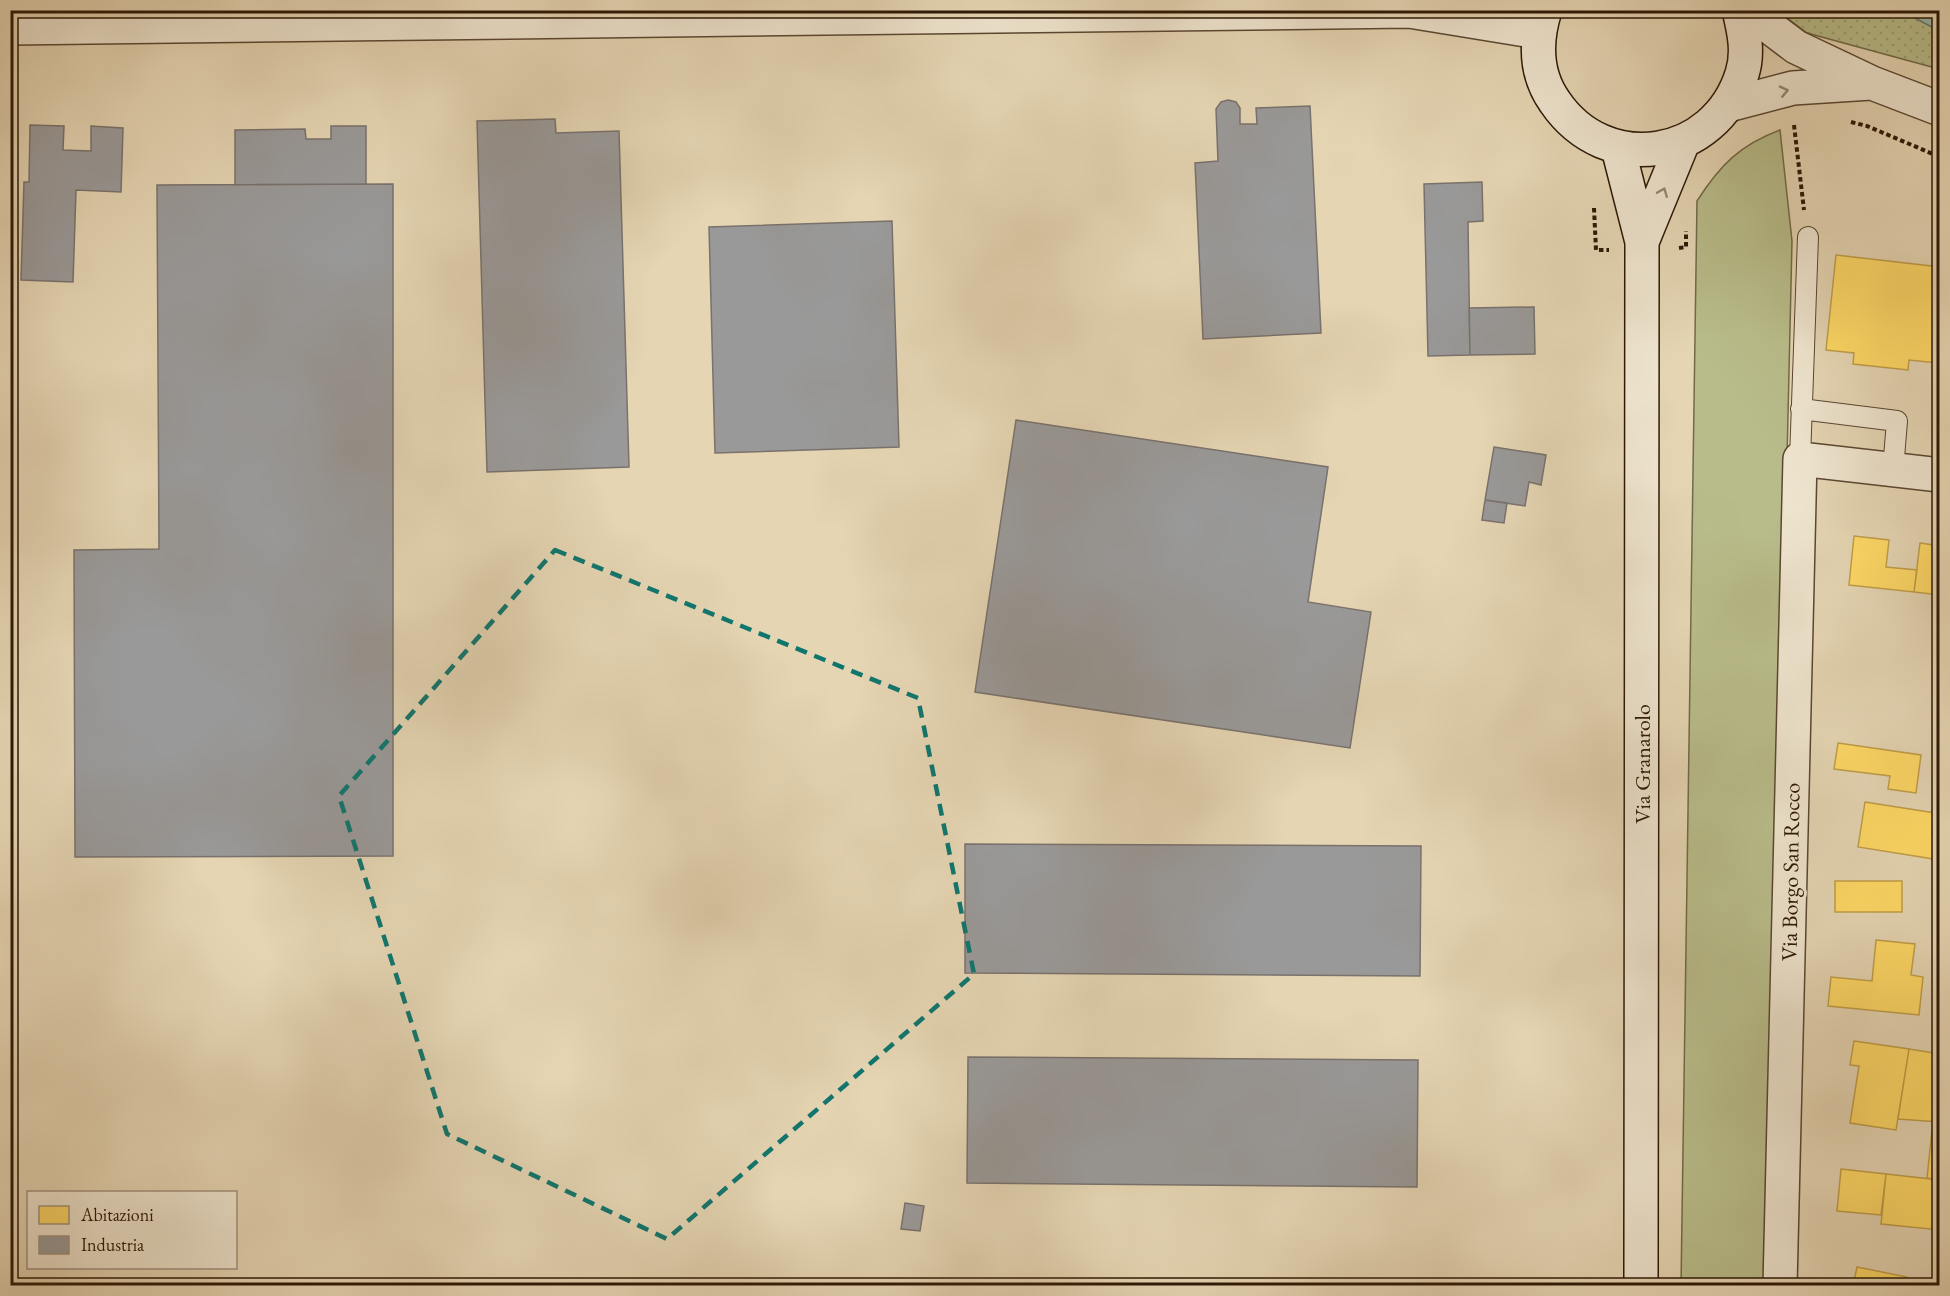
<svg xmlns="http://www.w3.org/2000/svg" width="1950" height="1296" font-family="'EB Garamond',serif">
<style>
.grass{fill:#b8bc8a;stroke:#726a48;stroke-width:1.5}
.park{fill:url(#park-dots);stroke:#726a48;stroke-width:1.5}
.water{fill:url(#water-ripples);stroke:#6c796a;stroke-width:1.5}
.homes{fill:#ffd966;stroke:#c09f49;stroke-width:1.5}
.industry{fill:#999;stroke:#79726d;stroke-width:1.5}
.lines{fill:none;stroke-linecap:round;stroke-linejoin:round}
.lane-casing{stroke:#5b4731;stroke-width:22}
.street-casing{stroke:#5b4731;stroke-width:36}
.secondary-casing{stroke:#2d1806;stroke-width:36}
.path{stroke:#2d1806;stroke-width:4;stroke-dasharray:4.5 3;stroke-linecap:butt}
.lane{stroke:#eee4ce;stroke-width:20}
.street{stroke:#eee4ce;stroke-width:33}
.secondary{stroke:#eee4ce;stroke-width:33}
.oneway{stroke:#978874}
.marked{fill:none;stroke:#0f766e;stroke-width:4.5;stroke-dasharray:12 8;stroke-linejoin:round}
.labels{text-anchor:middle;stroke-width:6;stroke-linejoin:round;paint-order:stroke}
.street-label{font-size:22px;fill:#2d1806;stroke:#eee4ce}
</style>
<defs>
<pattern id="park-dots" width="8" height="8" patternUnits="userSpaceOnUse" patternTransform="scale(1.5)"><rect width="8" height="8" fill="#b8bc8a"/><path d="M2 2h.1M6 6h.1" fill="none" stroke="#9ea176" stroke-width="1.8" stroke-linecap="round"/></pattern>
<pattern id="water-ripples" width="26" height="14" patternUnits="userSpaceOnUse" patternTransform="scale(1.5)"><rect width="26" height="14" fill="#96b9ac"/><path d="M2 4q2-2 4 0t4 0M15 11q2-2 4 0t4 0" fill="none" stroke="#829e92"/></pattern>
</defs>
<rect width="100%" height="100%" fill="#e5d5b3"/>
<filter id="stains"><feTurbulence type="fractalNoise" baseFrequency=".00333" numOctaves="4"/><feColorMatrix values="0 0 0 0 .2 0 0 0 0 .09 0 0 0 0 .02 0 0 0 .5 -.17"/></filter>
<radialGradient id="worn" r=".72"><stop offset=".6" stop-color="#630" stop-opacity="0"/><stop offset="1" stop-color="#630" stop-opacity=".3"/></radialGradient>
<path class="grass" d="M1780,130L1792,241L1768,1285L1681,1286L1697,201C1720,165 1740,145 1780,130Z"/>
<path class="park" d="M1778,11H1939V69L1807,33Z"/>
<path class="water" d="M1902,11H1939V31Z"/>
<path class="homes" d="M1836,255L1940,267L1938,363L1909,360L1908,370L1853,364L1854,353L1826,350Z
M1854,536L1889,540L1886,567L1917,570L1914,592L1849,585Z
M1920,543L1940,546V595L1914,592Z
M1838,743L1921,755L1916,793L1888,789L1890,776L1834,769Z
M1865,802L1935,813L1932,833L1940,834V860L1858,847Z
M1935,813H1940V834L1932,833Z
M1835,881H1902V912H1835Z
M1876,940L1915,944L1911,975L1923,977L1919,1015L1828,1006L1831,977L1872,981Z
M1854,1041L1909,1049L1896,1130L1850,1123L1859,1066L1850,1065Z
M1909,1049L1940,1054V1122L1898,1119Z
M1933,1121L1940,1122V1180L1927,1178Z
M1841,1169L1886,1174L1881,1215L1837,1211Z
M1886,1174L1940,1180V1230L1881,1224Z
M1857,1267L1907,1277L1905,1286H1853Z"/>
<path class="industry" d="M1228,100L1236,102L1240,108V124H1257L1256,108L1310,106L1321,333L1203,339L1195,163L1218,161L1216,109L1221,102Z
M555,119L556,133L619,131L629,467L487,472L477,121Z
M30,125L64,126L63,150L91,151V126L123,128L121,192L76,190L73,282L21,280L24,182H29Z
M331,126H366V184L235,185V130L305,129L306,139H331Z
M1482,182L1483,221L1468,222L1470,355L1428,356L1424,184Z
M393,184V856L75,857L74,550L159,549L157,185Z
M892,221L899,447L715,453L709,227Z
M1534,307L1535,354L1470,355L1469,308Z
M1016,420L1328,467L1308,602L1371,612L1350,748L975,692Z
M1494,447L1546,455L1541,485L1529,482L1525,506L1485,500Z
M1485,500L1507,503L1504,523L1482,520Z
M965,844L1421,846L1420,976L965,973Z
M968,1057L1418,1060L1417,1187L967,1183Z
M905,1203L924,1206L920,1231L901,1229Z"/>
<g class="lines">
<g class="lane-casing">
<path id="lane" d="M1801,409L1897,421L1893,470
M1800,459L1808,237"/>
</g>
<g class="street-casing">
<path id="street" d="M1747,10L1796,47L1872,83L1940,109
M10,28L1409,11L1538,32
M1728,105L1793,88L1871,83
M1780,1286L1800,459L1940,475"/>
</g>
<g class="secondary-casing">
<path id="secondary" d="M1545,10C1535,42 1535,74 1555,102C1606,177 1715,160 1742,74C1749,53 1744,31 1739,10
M1618,148L1642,242L1641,1286
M1642,242L1683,142"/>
</g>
<path class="path" d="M1851,122L1867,126L1940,157
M1794,125L1804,210
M1594,208L1596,250H1609
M1679,248L1686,247V231"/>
<use href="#lane" class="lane"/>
<use href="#street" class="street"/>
<use href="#secondary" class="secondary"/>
</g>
<defs><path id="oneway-chevron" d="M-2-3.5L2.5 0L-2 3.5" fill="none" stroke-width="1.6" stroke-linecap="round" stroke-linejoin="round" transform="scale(1.5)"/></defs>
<g class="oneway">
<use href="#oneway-chevron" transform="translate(1784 91) rotate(-13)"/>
<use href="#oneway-chevron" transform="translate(1663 192) rotate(-68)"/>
</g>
<path class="marked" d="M555,550L918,698L974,974L667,1239L447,1134L339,796Z"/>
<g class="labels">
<g class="street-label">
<text transform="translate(1642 764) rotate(-90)" y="8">Via Granarolo</text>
<text transform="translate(1790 872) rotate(-89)" y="8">Via Borgo San Rocco</text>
</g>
</g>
<rect width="1950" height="1296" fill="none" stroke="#e5d5b3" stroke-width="36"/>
<rect x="12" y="12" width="1926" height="1272" fill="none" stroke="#2d1806" stroke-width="3"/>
<rect x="18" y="18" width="1914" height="1260" fill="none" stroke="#2d1806" stroke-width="1.5"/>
<rect x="27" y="1191" width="210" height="78" fill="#eee4ce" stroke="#a1927e" stroke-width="1.5"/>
<rect x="39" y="1206" width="30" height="18" fill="#ffd966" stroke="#a1927e" stroke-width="1.5"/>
<text x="81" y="1221" font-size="18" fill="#2d1806">Abitazioni</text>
<rect x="39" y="1236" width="30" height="18" fill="#999999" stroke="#a1927e" stroke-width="1.5"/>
<text x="81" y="1251" font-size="18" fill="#2d1806">Industria</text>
<rect width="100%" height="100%" filter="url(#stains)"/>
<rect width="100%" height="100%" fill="url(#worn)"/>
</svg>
